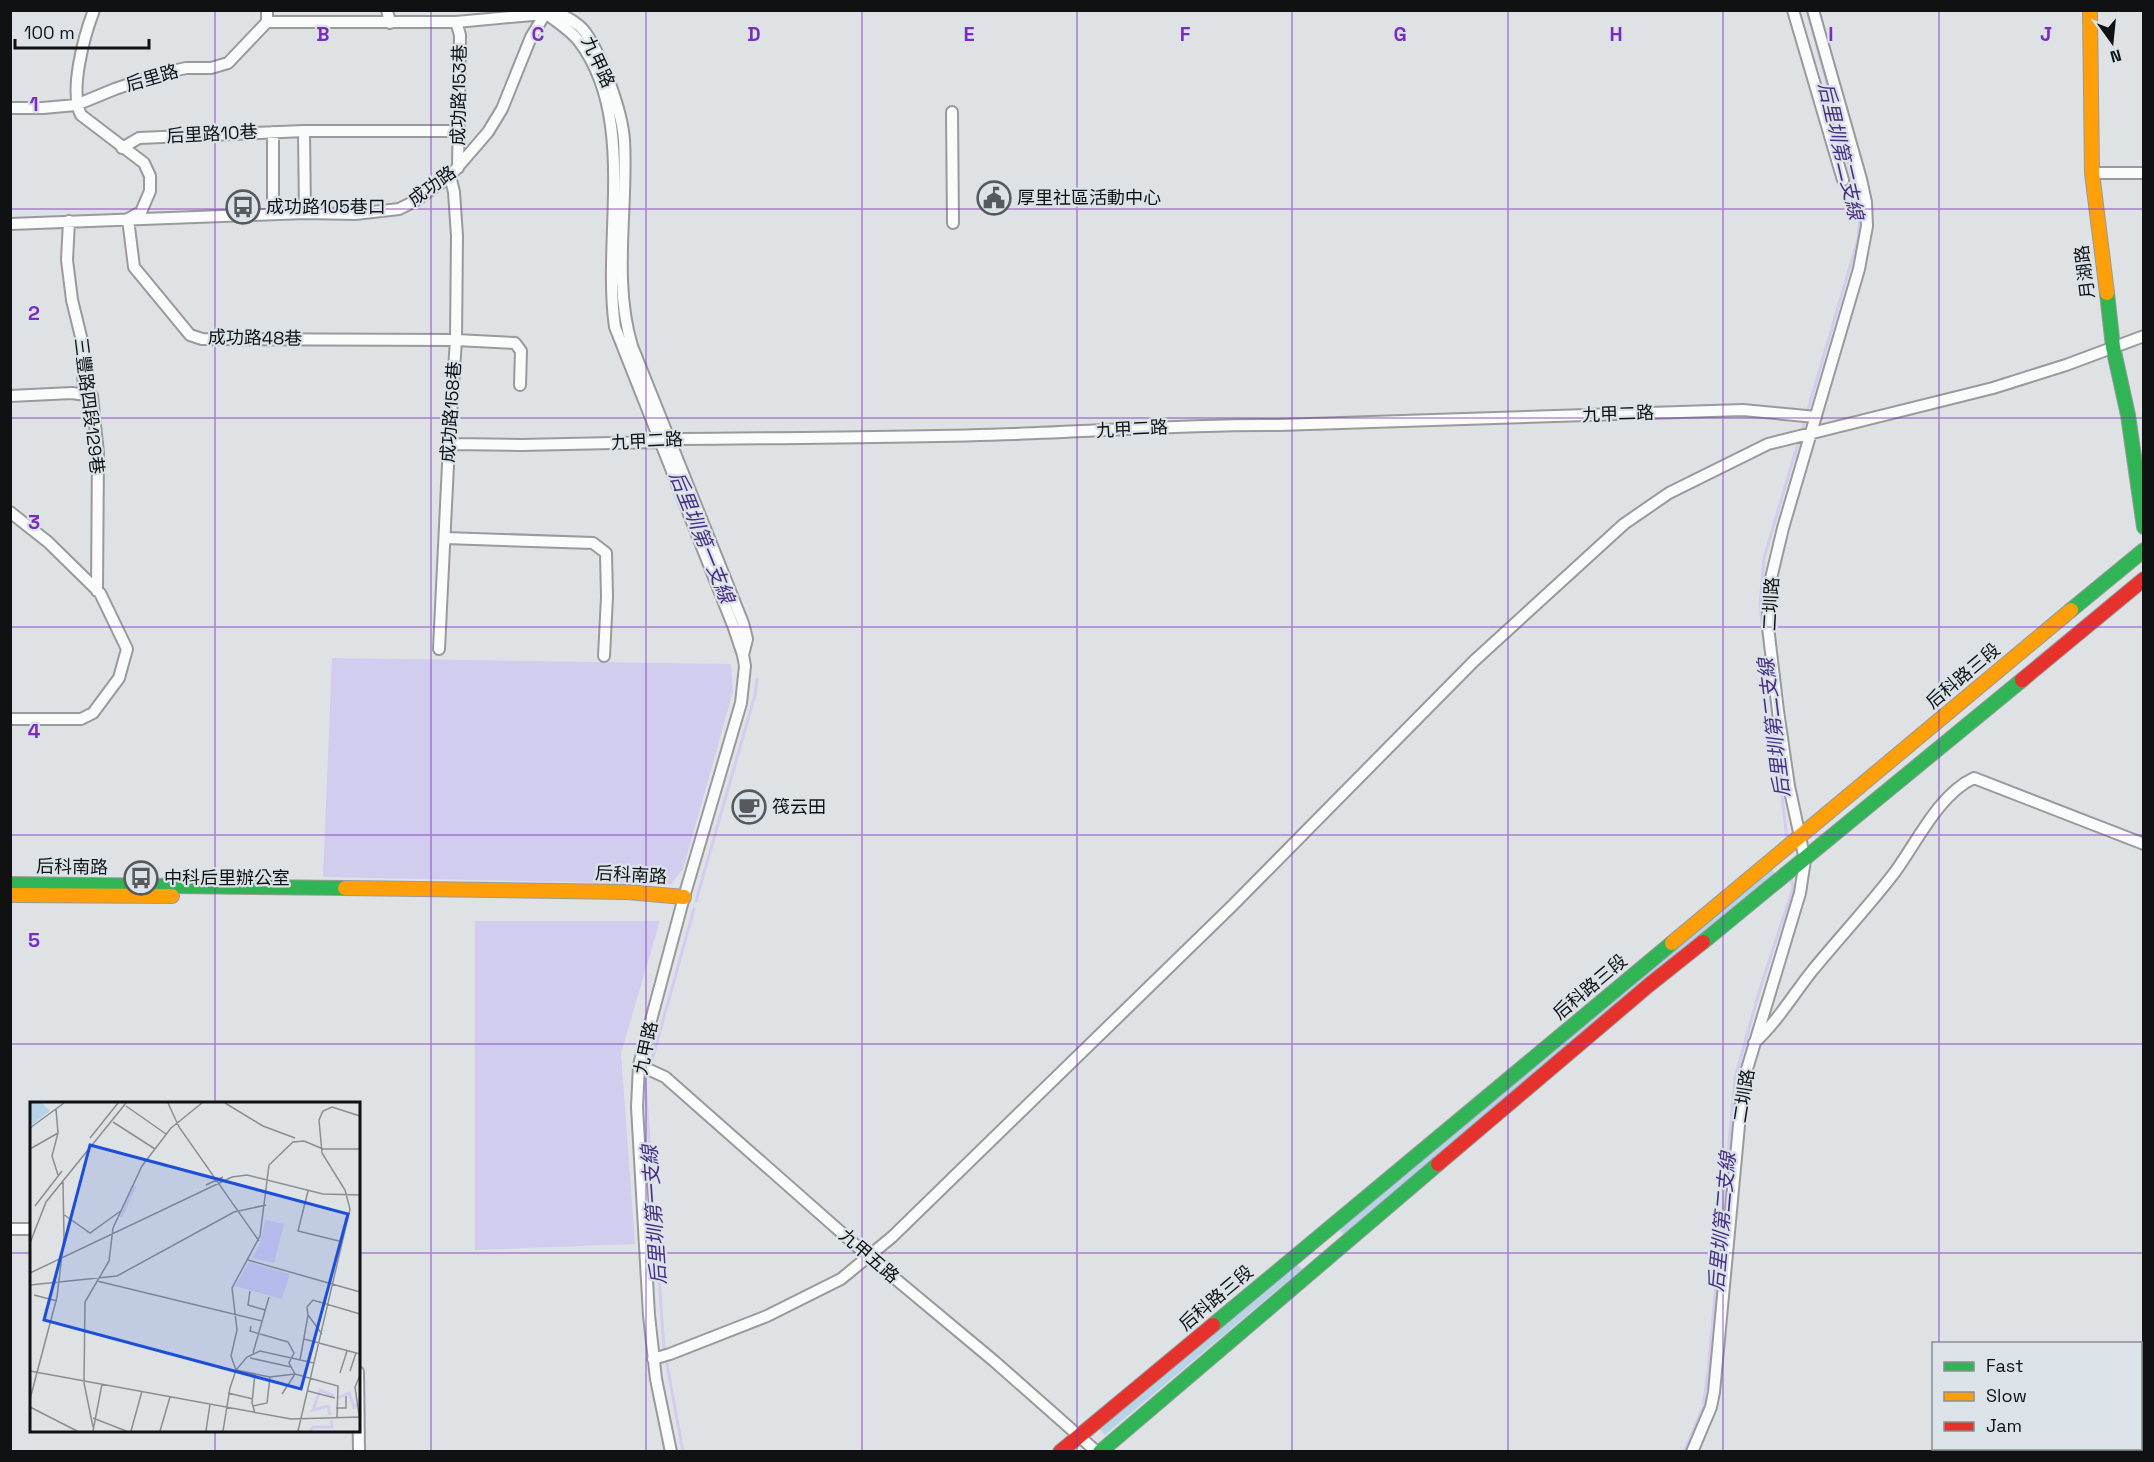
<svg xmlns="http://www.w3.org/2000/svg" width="2154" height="1462" font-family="'Space Grotesk','Noto Sans TC',sans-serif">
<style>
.green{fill:#b6d4e5}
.water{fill:#d1cdef}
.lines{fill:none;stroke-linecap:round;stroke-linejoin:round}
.stream{stroke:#d1cdef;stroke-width:3}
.street-casing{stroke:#989a9c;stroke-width:14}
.fast-casing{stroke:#989a9c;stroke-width:16}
.slow-casing{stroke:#989a9c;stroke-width:16}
.jam-casing{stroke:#989a9c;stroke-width:16}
.street{stroke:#fafbfb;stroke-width:10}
.fast{stroke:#30b455;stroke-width:14}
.slow{stroke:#ff9f0a;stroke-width:14}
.jam{stroke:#e5322d;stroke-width:14}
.grid{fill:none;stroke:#7b2cbf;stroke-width:1.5;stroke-opacity:0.55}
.labels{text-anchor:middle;stroke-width:4.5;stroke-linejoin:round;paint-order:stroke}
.street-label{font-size:18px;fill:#0f1113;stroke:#dbe3e8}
.poi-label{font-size:18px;fill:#0f1113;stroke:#dbe3e8;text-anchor:start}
.water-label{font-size:20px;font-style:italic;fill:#482e85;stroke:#dbe3e8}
.inset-river{fill:none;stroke:#d1cdef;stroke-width:3}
.inset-road{fill:none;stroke:#8b8e91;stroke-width:1.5}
.view{fill:#1d4ed8;fill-opacity:0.15;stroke:#1d4ed8;stroke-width:3}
.inset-edge{fill:none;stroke:#0f1113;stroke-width:3}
.grid-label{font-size:20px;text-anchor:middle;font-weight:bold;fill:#7b2cbf;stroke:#dbe3e8;stroke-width:4.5;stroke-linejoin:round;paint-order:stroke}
</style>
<rect width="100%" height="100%" fill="#dee2e5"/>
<path class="green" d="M1771,868L1775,874L1345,1236L1336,1226Z
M1295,1263L1302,1269L1105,1435L1098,1428Z"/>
<path class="water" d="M332,658L731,664L733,692L683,869L671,884L323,877Z
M475,921H660L621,1053L635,1244L475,1250Z"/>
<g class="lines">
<path class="stream" d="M579,10L580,12
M614,118L619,142V157
M1807,413L1858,239L1860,218L1843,142L1807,10
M1801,434L1805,420
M1787,840L1760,605L1764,558L1799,440
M696,901L755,695L757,679
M652,1060L694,909
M645,1083L664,1348
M667,1364L683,1452
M1684,1452L1703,1407L1708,1372L1735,1078L1760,989L1793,888L1791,877"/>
<g class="street-casing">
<path id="street" d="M94,10C84,36 69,91 81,115L144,163L150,176V191L141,212L128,219L134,267L190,335L202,339L456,340L515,343L521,351L520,385
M387,10L390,23
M1793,10L1843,180
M547,14C557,22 570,30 578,40C638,117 602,237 615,327L734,628L743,655L745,666L741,703L684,897L639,1065L637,1107L649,1315L656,1379L671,1452
M267,22H456L555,13C565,15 579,24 585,32C602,56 622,111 624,140C628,208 612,280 632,346L743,623L747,639L743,655
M456,22L460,35L458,168
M10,108H43L76,105L115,89L159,74L186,68H211L228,63L267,22V10
M952,112L953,223
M304,131L305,213
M122,148L139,138L304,131H458
M2092,173H2144
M273,214V132
M69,221L67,260L72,300L82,341L84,395
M10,224L305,213L355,214L399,209L415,201L450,176L488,132L502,109L531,37L547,11
M10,396L72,393L92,396L98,453L97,591
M449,444L521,445L659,442L668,439C784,438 899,438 1015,434C1103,431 1191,424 1279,425L1743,410L1816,417
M10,512L48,542L100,593L127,649L119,678L93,713L81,719H10
M445,538L593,543L606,553L607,597L604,656
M439,649L449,444L456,340L457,236L454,192L450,176
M1754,1043C1777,1022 1793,995 1812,971C1839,938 1869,906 1895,872C1917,842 1939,794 1974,778L2144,844
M639,1065L665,1077L868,1256L994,1361L1097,1452
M13,1229H32
M653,1359L670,1354L767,1316L841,1279L892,1237L1232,906L1474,661L1624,524L1669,493L1768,444L1993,388L2066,365L2144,336
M358,1372L359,1452
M1692,1452L1711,1407L1714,1392L1741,1104L1747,1069L1800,893L1805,860L1789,786L1778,711L1768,627V591L1783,528L1859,269L1867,226L1866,202L1861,179L1813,10
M2143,1452L2144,1450"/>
</g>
<g class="fast-casing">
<path id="fast" d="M2107,293L2113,347L2128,415L2144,527
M2071,610L2144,550
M10,884L345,888
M1703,942L2022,680
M1213,1325L1672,943
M1100,1452L1438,1164"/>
</g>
<g class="slow-casing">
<path id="slow" d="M2090,10L2092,173L2107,293
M345,888L627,892L684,897
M10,895L172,896
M1672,943L2071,610"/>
</g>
<g class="jam-casing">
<path id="jam" d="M2022,680L2144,579
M1438,1164L1649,985L1703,942
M1060,1452L1213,1325"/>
</g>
<use href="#street" class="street"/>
<use href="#fast" class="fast"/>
<use href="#slow" class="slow"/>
<use href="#jam" class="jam"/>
</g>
<path class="grid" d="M215,10V1104M431,10V1452M646,10V1452M862,10V1452M1077,10V1452M1292,10V1452M1508,10V1452M1723,10V1452M1939,10V1344M10,209H2144M10,418H2144M10,627H2144M10,835H2144M10,1044H2144M10,1253H32M358,1253H2144M215,1430V1452M1939,1448V1452"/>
<defs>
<g id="civic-ring" transform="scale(1.725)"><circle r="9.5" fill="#dbe3e8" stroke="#575a5c" stroke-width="1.5"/><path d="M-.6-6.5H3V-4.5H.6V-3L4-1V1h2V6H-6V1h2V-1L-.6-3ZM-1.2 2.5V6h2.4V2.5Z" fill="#575a5c"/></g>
<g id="bus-ring" transform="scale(1.725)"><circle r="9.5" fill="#dbe3e8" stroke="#575a5c" stroke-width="1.5"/><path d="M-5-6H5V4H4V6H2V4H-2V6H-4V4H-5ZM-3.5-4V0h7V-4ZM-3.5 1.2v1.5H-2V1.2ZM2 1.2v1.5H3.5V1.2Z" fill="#575a5c"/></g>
<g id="cafe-ring" transform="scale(1.725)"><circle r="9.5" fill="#dbe3e8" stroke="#575a5c" stroke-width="1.5"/><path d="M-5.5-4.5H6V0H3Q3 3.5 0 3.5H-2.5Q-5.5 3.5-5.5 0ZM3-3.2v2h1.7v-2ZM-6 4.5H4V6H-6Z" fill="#575a5c"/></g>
</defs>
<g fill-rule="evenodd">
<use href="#civic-ring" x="994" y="198"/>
<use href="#bus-ring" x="243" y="207"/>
<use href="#cafe-ring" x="749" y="807"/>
<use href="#bus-ring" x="141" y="878"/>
</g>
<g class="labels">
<g class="street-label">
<text transform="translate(598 62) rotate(65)" y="6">九甲路</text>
<text transform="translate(152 78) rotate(-16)" y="6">后里路</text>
<text transform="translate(459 95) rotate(-89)" y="6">成功路153巷</text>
<text transform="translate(212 134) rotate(-3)" y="6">后里路10巷</text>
<text transform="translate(432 186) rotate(-36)" y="6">成功路</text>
<text transform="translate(2085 272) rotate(-97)" y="6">月湖路</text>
<text transform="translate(255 338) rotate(1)" y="6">成功路48巷</text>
<text transform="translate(89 406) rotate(83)" y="6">三豐路四段129巷</text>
<text transform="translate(451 412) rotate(-86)" y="6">成功路158巷</text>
<text transform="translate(1618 414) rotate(-2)" y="6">九甲二路</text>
<text transform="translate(1132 429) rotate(-3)" y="6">九甲二路</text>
<text transform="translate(647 441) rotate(-3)" y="6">九甲二路</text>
<text transform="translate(1771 604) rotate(-87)" y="6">二圳路</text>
<text transform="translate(1963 676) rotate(-40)" y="6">后科路三段</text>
<text transform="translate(72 867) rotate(1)" y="6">后科南路</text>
<text transform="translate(631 875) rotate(3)" y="6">后科南路</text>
<text transform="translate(1590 987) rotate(-40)" y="6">后科路三段</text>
<text transform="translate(646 1048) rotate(-78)" y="6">九甲路</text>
<text transform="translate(1744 1096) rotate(-81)" y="6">二圳路</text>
<text transform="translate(869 1256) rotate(41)" y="6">九甲五路</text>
<text transform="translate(1216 1298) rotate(-40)" y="6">后科路三段</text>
</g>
<g class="poi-label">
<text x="1017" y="204">厚里社區活動中心</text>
<text x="266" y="213">成功路105巷口</text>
<text x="772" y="813">筏云田</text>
<text x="164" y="884">中科后里辦公室</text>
</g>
<g class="water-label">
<text transform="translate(1841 151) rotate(77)" y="7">后里圳第二支線</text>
<text transform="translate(702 537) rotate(68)" y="7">后里圳第一支線</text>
<text transform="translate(1774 728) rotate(-97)" y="7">后里圳第二支線</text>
<text transform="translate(654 1215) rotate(-94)" y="7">后里圳第一支線</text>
<text transform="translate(1722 1222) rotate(-85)" y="7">后里圳第二支線</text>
</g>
</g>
<g transform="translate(30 1102)">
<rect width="330" height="330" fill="#dee2e5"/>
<path d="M0,1H12L20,9L0,24Z" fill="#b6d4e5"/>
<path d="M235,118L254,122L244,161L222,156L230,141ZM219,160L260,172L252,197L205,184Z" fill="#d1cdef"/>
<path class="inset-river" d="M91,115L105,84M308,296L319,291L324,305L330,303M300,313L298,304L283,308L290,288L304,294M280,329L283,325H302L301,318"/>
<path class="inset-road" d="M138,1L149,25L229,139M195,1L233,24L265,36M96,4L136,32M26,7L28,31L22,54L28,73M83,20L125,47M0,26L34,1M60,36L88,1M274,39L293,47H330M0,47L28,31M176,83L193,75M278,89L268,129L309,139M5,104L32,69M33,112L60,131L92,108M0,141L16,100L96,1M218,158L330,190M0,171L202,75L217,73L293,92L330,93M67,179L232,219M0,183L87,174L204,110L236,103M220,189L218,203L235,208M4,193L27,199M221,224L220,229L258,240L264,251L259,261L265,272L252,292M292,232L278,213L277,205L283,198L330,212M274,237L330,252M223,251L239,195M220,256L261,265M270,258L278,213M206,268L201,254L207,228L202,186L230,134L239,63L263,40L274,39M206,268L240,275M0,269L261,317L330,315M320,269L326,251M225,271L222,301L225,311M310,271L317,249M330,273L325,285L330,320M278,289L305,296M198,291L223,297M0,297L27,195L34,135L33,80M223,304L237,301L240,275L265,272L308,284L307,316M0,305L47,329M306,306H316V294M63,316L96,329M63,325L54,281L55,200L79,159L83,126L112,64L141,26L172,1M63,329L72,282M101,329L112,289M130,329L140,295M176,329L180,302M193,329L200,286L206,268L217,255L230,249L284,261M268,329L320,107L315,88L292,51L289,18L293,9L302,5L330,14"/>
<path class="view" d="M60,43L318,112L271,287L14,218Z"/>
<rect width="330" height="330" class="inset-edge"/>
</g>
<g class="grid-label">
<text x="323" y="41">B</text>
<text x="538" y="41">C</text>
<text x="754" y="41">D</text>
<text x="969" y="41">E</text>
<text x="1185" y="41">F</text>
<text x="1400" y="41">G</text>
<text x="1616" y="41">H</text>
<text x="1831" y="41">I</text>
<text x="2046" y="41">J</text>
<text x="34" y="111">1</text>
<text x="34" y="320">2</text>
<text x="34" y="529">3</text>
<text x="34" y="738">4</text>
<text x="34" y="947">5</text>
</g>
<rect width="2154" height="1462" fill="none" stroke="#0f1113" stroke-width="24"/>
<rect x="1932" y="1342" width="210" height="108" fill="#dbe3e8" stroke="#898f93" stroke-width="1.5"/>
<rect x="1944" y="1362" width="30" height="9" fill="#30b455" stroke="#898f93" stroke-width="1.5"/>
<text x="1986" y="1372" font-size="18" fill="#0f1113">Fast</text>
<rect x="1944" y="1392" width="30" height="9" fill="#ff9f0a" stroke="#898f93" stroke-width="1.5"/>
<text x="1986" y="1402" font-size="18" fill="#0f1113">Slow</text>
<rect x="1944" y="1422" width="30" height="9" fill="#e5322d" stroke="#898f93" stroke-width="1.5"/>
<text x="1986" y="1432" font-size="18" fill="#0f1113">Jam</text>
<g transform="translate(2112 42) rotate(165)" stroke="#dbe3e8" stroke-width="4.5" paint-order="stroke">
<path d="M0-4.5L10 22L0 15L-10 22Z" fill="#0f1113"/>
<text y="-9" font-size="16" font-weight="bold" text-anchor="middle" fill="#0f1113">N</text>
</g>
<path d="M15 39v9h134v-9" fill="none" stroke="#0f1113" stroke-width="3"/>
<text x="24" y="39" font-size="18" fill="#0f1113" stroke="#dbe3e8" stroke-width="4.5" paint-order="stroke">100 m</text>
</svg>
